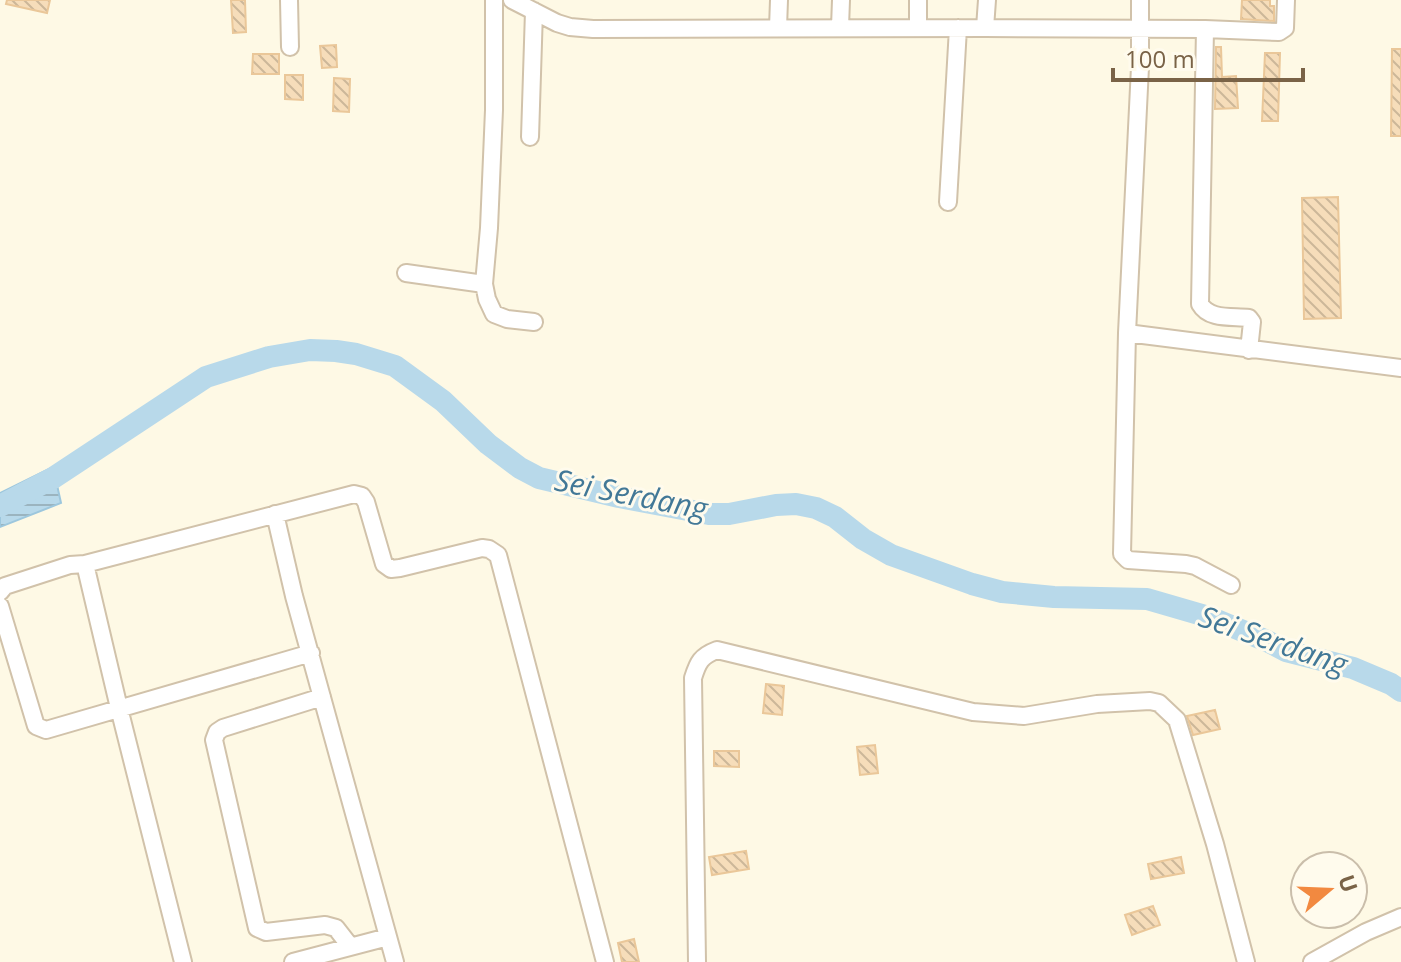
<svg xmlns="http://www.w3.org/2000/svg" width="1401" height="962" font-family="'Open Sans',sans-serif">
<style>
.water{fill:url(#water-rules);stroke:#9dc7dd;stroke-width:2}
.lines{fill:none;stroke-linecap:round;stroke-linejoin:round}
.river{stroke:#b8d9ea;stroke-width:22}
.building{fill:url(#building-back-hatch);stroke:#eac799;stroke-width:2}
.minor-casing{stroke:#d1c2aa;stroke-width:20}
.minor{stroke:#fff;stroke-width:16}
.labels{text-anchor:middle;stroke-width:6;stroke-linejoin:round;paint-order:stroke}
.water-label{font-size:30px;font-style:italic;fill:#427897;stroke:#fffbed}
</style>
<defs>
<pattern id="water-rules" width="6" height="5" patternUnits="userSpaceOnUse" patternTransform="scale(2)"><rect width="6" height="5" fill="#b8d9ea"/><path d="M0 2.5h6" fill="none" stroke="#9bb4bf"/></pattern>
<pattern id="building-back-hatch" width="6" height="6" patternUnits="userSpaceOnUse" patternTransform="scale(2)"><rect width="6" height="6" fill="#f6ddba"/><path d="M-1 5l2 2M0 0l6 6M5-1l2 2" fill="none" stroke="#ccb799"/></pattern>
</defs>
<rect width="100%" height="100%" fill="#fef9e5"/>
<path class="water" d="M53,467L61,503L0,527V493Z"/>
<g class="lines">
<path class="river" d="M0,506L53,478L206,377L269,357L310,350L336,351L356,354L395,366L443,401L488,444L520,468L539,478L619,497L709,514H729L776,505L796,504L816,508L835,517L863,539L891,555L972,584L1002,592L1054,597L1147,599L1209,617L1267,641L1286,651L1353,668L1391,684L1401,691"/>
</g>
<path class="building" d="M7,0H50L47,13L6,4Z
M231,0H245L246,32L233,33Z
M1242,0H1270V6H1274V21L1241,19Z
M336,45L337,67L322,68L320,46Z
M1216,47H1221L1222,77L1236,76L1238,108L1215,109Z
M1392,49H1401V136H1391Z
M1265,53H1280L1278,121H1262Z
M253,54H279V74H252Z
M285,75H303V100L285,99Z
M334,78L350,79L349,112L333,111Z
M1338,197L1341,318L1304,319L1302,198Z
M766,684L784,686L782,715L763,713Z
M1215,710L1220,729L1193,735L1187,716Z
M875,745L878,773L860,775L857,747Z
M714,751H739V767L714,766Z
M746,851L749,869L712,875L709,857Z
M1181,857L1184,873L1151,879L1148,864Z
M1153,906L1160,925L1132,935L1125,915Z
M634,939L639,962H622L618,943Z"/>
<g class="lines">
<g class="minor-casing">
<path id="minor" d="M289,0L290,47
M494,0V110L489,228L484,284L487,299L494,314L507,319L534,322
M512,0L557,23L570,27L593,29L985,28L1205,29L1279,32L1285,28L1286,0
M918,0V28
M1140,0V67L1127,333L1122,554L1128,560L1186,564L1195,566L1231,585
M840,27L841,0
M778,28L779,0
M985,28L987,0
M1205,29L1200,304C1209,320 1232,316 1249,318L1252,322L1249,350
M530,137L534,11
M948,202L958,28
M406,273L484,284
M1127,333L1401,368
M275,514L294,596L395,962
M85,564L119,708L183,962
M0,592L5,586L70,565L85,564L354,494L362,496L366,502L384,564L391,569L400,568L482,548L489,549L498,555L605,962
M0,606L36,726L46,730L311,653
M322,697L223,728L217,732L214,740L257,928L266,932L325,925L336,928L350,946
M293,962L388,937
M697,962L693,678C698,662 701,656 717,650L973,712L1024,716L1097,704L1150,701L1159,703L1177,720L1215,844L1246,962
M1312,962L1366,932L1401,917"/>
</g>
<use href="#minor" class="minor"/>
</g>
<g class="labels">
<g class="water-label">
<text transform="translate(631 495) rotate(11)" y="10">Sei Serdang</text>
<text transform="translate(1273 641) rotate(19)" y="10">Sei Serdang</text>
</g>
</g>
<g transform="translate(1329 890) rotate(71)"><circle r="38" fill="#fffbed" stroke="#cabeab" stroke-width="2"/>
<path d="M0-6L14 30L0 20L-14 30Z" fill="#f28940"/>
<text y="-12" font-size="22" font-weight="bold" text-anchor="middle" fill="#7a6347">U</text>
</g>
<path d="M1113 68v12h190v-12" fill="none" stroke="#7a6347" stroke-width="4"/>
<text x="1125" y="68" font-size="24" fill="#7a6347" stroke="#fffbed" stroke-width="6" paint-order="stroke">100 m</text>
</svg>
